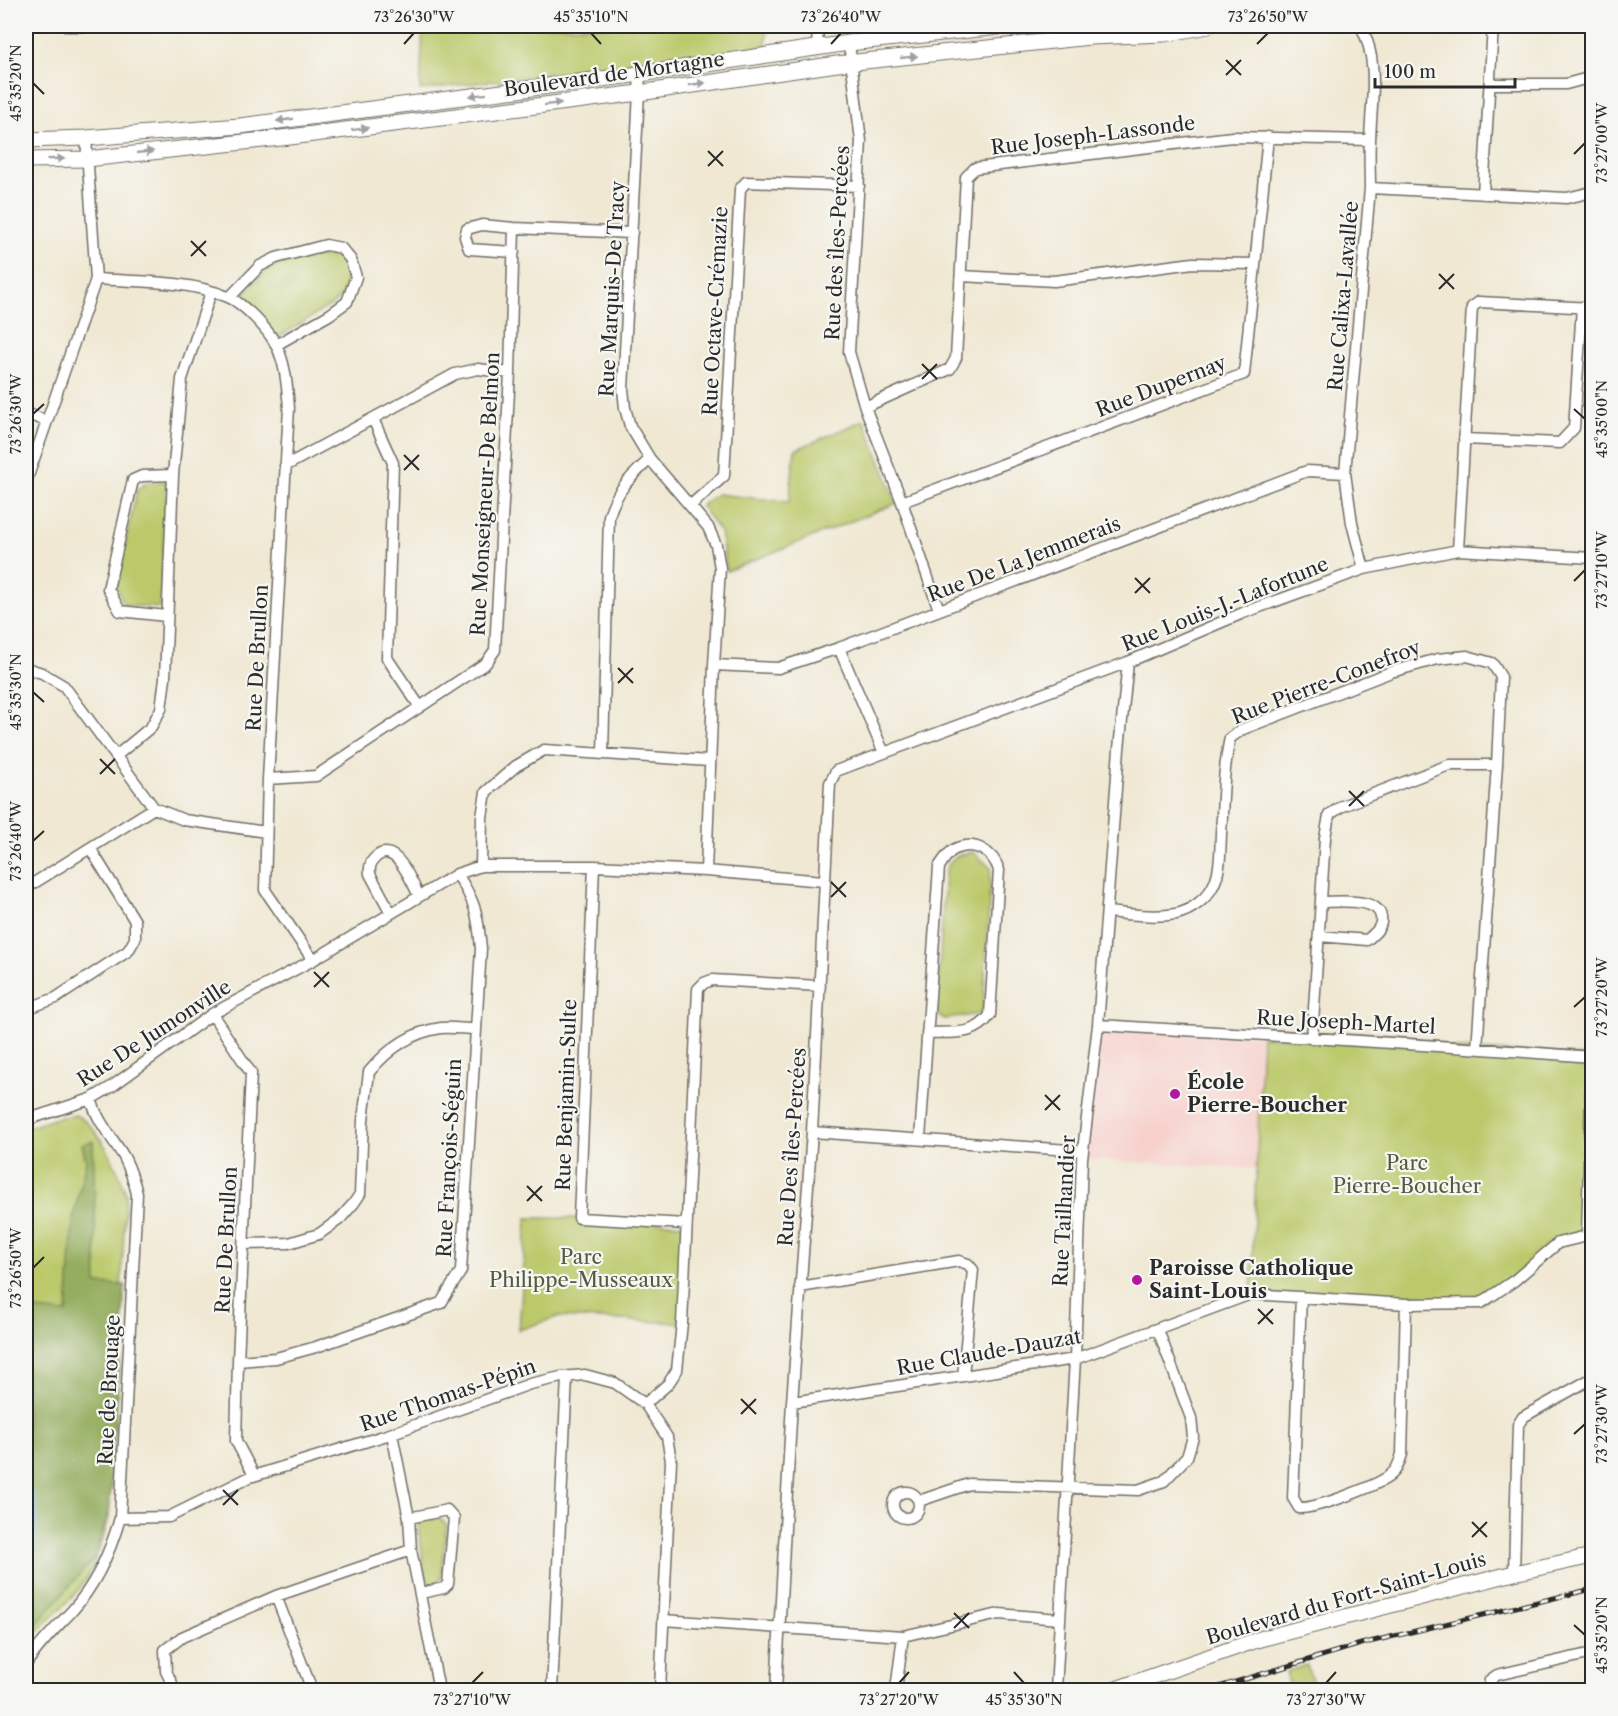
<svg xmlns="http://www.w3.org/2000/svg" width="1618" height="1716" font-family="'Libre Caslon Text',serif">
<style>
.built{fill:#f7d0cb}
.green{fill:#bbc96b;stroke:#737a4b;stroke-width:1.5}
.forest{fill:#94ad5f;stroke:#606c45;stroke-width:1.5}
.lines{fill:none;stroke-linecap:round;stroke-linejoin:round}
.river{stroke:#5fb2da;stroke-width:16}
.street-casing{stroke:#706d66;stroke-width:13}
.secondary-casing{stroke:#706d66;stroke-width:17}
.street{stroke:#fff;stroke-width:10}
.secondary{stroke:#fff;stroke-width:15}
.rail-casing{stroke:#2b2b2b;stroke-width:5}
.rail{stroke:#f6f6f2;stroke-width:3;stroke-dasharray:9;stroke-linecap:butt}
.oneway{fill:#a0a0a0}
.ticks{fill:none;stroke:#2b2b2b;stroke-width:2}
.poi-dot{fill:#b5179e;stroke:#f6f6f2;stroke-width:2}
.labels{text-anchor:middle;stroke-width:4.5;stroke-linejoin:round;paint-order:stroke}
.street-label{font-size:20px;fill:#2b2b2b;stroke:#f6f6f2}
.poi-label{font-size:20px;font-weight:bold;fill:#2b2b2b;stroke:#f6f6f2;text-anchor:start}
.park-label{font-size:20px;fill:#565a3e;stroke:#f6f6f2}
.neatline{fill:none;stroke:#2b2b2b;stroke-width:2}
.ticks-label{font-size:15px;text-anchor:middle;fill:#2b2b2b}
</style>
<rect width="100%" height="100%" fill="#f6f6f2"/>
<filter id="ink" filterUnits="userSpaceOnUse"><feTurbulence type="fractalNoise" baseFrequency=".0167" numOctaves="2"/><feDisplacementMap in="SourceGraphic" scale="12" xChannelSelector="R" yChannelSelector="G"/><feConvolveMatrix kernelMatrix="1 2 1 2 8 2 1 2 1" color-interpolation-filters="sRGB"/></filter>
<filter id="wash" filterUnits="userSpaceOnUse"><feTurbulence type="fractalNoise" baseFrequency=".008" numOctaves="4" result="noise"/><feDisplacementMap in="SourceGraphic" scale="24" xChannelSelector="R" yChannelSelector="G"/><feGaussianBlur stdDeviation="1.35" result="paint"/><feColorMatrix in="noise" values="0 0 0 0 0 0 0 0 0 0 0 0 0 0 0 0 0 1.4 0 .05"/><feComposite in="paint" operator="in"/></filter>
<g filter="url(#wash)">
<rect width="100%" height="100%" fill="#f0e8d3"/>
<path class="built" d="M1098,1025L1262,1036L1258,1169L1082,1159Z"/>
<path class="green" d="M423,26H767L766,47L420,90Z
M331,255L340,258L348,274L342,295L333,304L277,338L242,301L245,292L269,268L281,263Z
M864,420L897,503L727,571L720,532L701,506L717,494L789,502L795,450Z
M167,481L160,608L124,605L116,585L137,490L147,482Z
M973,852L991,868L983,1009L979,1014L945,1019L937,1015V1004L945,873C951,856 956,855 973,852Z
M1262,1036L1592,1057L1587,1236L1558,1243L1481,1303L1251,1294Z
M75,1115C99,1125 119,1170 126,1194L109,1517C102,1545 93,1575 73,1596C58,1613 37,1628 26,1647V1128L57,1118Z
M527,1218H579L686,1224L682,1323L557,1317L519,1330Z
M439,1518L447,1525L441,1579L432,1585L429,1584L426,1578L418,1526L422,1521Z
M1307,1665L1315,1690H1291L1286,1672Z"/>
<path class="forest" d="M93,1141L97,1284L125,1285L109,1513L94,1558L26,1636V1309L67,1313L73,1219L86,1161L82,1144Z"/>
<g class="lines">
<path class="river" d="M26,1495L30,1510L26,1573"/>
</g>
</g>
<g filter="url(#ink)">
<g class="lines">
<g class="street-casing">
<path id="street" d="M67,26H97
M1361,26C1380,63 1371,101 1370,141C1369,156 1370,172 1370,188L1345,473L1352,523L1364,569
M849,43L861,141L849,352L865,407L902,502L939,610
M817,49L818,26
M640,74L623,389L625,408L630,426L650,459L708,527L716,545L720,568L714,665L706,871
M1490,84H1566L1592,77
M1370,188L1567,198L1592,192
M1483,194L1493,26
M514,252L469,249L465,237L467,229L482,225L514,228
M961,276L1054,281L1193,263L1255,264
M96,279C140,282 187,280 228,297C243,303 269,330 276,345C286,364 287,387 289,408L268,779L265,890L313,960
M230,297L260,266L276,258L326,245L341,248L351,260L356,277L347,302L329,315L276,345
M865,407L950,369L956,358L966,177L975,168L1232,137L1370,140
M26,413L46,421
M373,419L393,463L387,658L420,707
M1464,439L1560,443L1574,428L1582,307
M285,466L455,374L478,369L510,373
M26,482L96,279L86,138
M902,502L1244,374L1268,137
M691,505L724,476L740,189L746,182L859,186
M1458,550L1472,307L1479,302L1592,308
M166,616L120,611L108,589L133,480L142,476L173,475
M714,665L778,668L839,648L1307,471L1345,473
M26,668L42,673L64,686L154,808L184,820L266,832
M884,753L1128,662L1243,613L1364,569L1458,550L1592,558
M603,754L609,516C617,489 630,478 650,459
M116,756L151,727L161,709L165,678L173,475L182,379L211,292
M268,779L316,776L486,663L495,650L510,373L514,228L632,233
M481,866L482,817L486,792L516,766L544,750L709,761
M594,866L579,1218L686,1224
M26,888L154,808
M1107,912C1129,914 1154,918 1176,914C1191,911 1208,898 1214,884C1221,869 1220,851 1221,834C1223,802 1223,769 1230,738L1243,729L1391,672L1438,659L1467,656L1492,663L1501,677L1497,765L1477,1048
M391,913L370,874C369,867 371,861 376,857C396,840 412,883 419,896
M1319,936L1367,940C1374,934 1383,927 1381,917C1378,897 1337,902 1322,902
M26,1009L56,998L128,951L135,939V921L90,848
M212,1014L251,1073L238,1361L236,1441L254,1475
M1098,1025C1263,1035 1428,1044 1592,1057
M1312,1039L1325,838L1329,815L1342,806L1449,765H1497
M26,1120L91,1099L111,1087L212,1014L313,960L457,874L481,866H594L706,871L824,881
M812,1132L1083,1151
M920,1139L939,867C943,861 948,852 955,849C975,840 993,852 999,870L990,1015C975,1037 952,1032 927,1033
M1587,1236L1592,1057
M244,1244L289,1243L319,1234L340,1219L354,1203L360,1194L363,1120L369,1072C388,1049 411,1032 441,1028C452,1027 464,1029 475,1029
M800,1287L959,1261L968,1264L973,1270L963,1376
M1301,1297L1293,1498L1299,1508C1316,1509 1373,1487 1388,1477C1397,1471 1399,1463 1402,1454L1406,1304
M238,1361L276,1358L316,1347L441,1303L461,1271L481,949C478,915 476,903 457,874
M792,1402L1075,1359L1251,1294L1406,1304L1481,1303L1515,1280L1558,1243L1587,1236H1592
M645,1404L668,1384L677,1370L682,1323L698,989L704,983L712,980L820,986
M392,1434L409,1518L411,1550L439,1690
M893 1505a13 13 0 1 1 26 0a13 13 0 1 1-26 0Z
M919,1501L969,1484L1138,1490L1164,1481L1187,1457L1193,1437L1191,1418L1158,1330
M120,1518L169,1517L250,1477L387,1435L530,1384L561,1377L585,1375L615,1383L645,1404L667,1437L671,1461L660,1690
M409,1518L447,1510L454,1518L448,1584L444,1588L421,1593
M1514,1573L1518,1425L1523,1417L1589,1380H1592
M276,1596L312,1690
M663,1620L903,1636L999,1614L1059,1619
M26,1664C39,1644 55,1629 71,1612C96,1585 110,1553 120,1518L137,1194C134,1181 130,1169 124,1157C112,1137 97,1121 91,1099
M175,1690L166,1671L165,1650L182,1637L276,1596L411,1550
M552,1690L567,1377
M776,1690L792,1402L812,1132L830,783L836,771L884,753L839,648
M896,1690L903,1636
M1056,1690L1075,1359L1082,1159L1098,1025L1119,749L1128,662
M1488,1690L1490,1680L1497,1675L1592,1653"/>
</g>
<g class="secondary-casing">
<path id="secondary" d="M26,140L86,138L240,126L640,74L849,43L1007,26
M26,160L87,159L290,137L639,93L837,64L1090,37L1164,34L1208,26
M1113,1690L1260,1639L1514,1573L1592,1556"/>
</g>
<use href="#street" class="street"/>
<use href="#secondary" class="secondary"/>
<g class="rail-casing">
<path id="rail" d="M1209,1690L1361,1644L1592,1589"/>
</g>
<use href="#rail" class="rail"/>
</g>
<defs><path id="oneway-solid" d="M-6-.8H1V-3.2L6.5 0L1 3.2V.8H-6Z" transform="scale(1.5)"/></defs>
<g class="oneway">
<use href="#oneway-solid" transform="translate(909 57) rotate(-6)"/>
<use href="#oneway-solid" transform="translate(697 84) rotate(-8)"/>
<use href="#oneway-solid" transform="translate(478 95) rotate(173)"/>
<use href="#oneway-solid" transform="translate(553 104) rotate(-7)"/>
<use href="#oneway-solid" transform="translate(285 120) rotate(172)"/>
<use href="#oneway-solid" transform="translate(360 129) rotate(-7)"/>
<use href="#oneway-solid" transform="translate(145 152) rotate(-6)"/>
<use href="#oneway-solid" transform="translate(56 159) rotate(-1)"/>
</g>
</g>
<path class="ticks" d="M591,33L601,44M404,44L414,33M831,44L841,33M1257,44L1268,33M1226,60L1241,75M1226,75L1241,60M33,83L44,94M708,151L723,166M1574,154L1585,143M708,166L723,151M191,241L206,256M191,256L206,241M1439,274L1454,289M1439,289L1454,274M922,364L937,379M922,379L937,364M1574,409L1585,419M33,414L44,404M404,455L419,470M404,470L419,455M1135,578L1150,593M1574,581L1585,570M1135,593L1150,578M618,668L633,683M618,683L633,668M33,692L44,702M100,759L115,774M100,774L115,759M1349,791L1364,806M1349,806L1364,791M33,841L44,831M831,882L846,897M831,897L846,882M314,972L329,987M314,987L329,972M1574,1007L1585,997M1045,1095L1060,1110M1045,1110L1060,1095M527,1186L542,1201M527,1201L542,1186M33,1268L44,1257M1258,1309L1273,1324M1258,1324L1273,1309M741,1399L756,1414M741,1414L756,1399M1574,1434L1585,1424M223,1490L238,1505M223,1505L238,1490M1472,1522L1487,1537M1472,1537L1487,1522M954,1613L969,1628M1574,1625L1585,1635M954,1628L969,1613M1014,1672L1024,1683M472,1683L483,1672M899,1683L909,1672M1326,1683L1336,1672"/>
<g class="poi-dot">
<circle cx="1175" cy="1094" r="6"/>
<circle cx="1137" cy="1280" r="6"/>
</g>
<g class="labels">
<g class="street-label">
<text transform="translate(614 74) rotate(-8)" y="7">Boulevard de Mortagne</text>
<text transform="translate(1093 135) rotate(-7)" y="7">Rue Joseph-Lassonde</text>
<text transform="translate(837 243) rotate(-87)" y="7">Rue des îles-Percées</text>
<text transform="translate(612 289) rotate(-87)" y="7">Rue Marquis-De Tracy</text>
<text transform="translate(1343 296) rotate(-85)" y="7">Rue Calixa-Lavallée</text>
<text transform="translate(715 311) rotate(-87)" y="7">Rue Octave-Crémazie</text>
<text transform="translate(1161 386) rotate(-21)" y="7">Rue Dupernay</text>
<text transform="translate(485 494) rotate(-87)" y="7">Rue Monseigneur-De Belmon</text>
<text transform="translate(1024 559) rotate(-21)" y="7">Rue De La Jemmerais</text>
<text transform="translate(1225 604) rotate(-22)" y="7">Rue Louis-J.-Lafortune</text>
<text transform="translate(257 658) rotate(-87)" y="7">Rue De Brullon</text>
<text transform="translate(1326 682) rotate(-21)" y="7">Rue Pierre-Conefroy</text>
<text transform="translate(1346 1022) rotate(3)" y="7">Rue Joseph-Martel</text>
<text transform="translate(154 1033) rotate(-33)" y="7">Rue De Jumonville</text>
<text transform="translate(566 1095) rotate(-88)" y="7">Rue Benjamin-Sulte</text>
<text transform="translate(792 1147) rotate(-86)" y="7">Rue Des îles-Percées</text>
<text transform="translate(449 1158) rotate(-87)" y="7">Rue François-Séguin</text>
<text transform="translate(1064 1211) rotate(-87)" y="7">Rue Tailhandier</text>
<text transform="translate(226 1240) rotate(-87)" y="7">Rue De Brullon</text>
<text transform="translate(989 1352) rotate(-10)" y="7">Rue Claude-Dauzat</text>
<text transform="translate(109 1390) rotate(-87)" y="7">Rue de Brouage</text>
<text transform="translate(448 1395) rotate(-19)" y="7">Rue Thomas-Pépin</text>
<text transform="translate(1346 1598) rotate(-16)" y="7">Boulevard du Fort-Saint-Louis</text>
</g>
<g class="poi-label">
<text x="1187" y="1089">École<tspan x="1187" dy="23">Pierre-Boucher</tspan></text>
<text x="1149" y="1275">Paroisse Catholique<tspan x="1149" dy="23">Saint-Louis</tspan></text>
</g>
<g class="park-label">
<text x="1407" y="1170">Parc<tspan x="1407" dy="23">Pierre-Boucher</tspan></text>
<text x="581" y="1264">Parc<tspan x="581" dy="23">Philippe-Musseaux</tspan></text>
</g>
</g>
<rect width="1618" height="1716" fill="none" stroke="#f6f6f2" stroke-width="66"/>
<path d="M1375 78v9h140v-9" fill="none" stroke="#2b2b2b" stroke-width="3"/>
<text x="1384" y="78" font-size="18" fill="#2b2b2b" stroke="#f6f6f2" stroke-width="4.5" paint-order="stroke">100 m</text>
<rect x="33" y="33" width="1552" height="1650" class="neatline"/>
<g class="ticks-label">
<text x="414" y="22">73°26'30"W</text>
<text x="591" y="22">45°35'10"N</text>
<text x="841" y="22">73°26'40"W</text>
<text x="1268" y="22">73°26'50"W</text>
<text transform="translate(16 83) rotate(-90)" y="5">45°35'20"N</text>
<text transform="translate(1602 143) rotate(-90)" y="5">73°27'00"W</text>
<text transform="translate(16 414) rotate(-90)" y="5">73°26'30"W</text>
<text transform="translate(1602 419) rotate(-90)" y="5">45°35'00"N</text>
<text transform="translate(1602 570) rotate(-90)" y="5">73°27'10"W</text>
<text transform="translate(16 692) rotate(-90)" y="5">45°35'30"N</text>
<text transform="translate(16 841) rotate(-90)" y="5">73°26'40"W</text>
<text transform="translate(1602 997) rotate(-90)" y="5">73°27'20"W</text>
<text transform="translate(16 1268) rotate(-90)" y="5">73°26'50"W</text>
<text transform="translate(1602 1424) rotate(-90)" y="5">73°27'30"W</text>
<text transform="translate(1602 1635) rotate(-90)" y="5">45°35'20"N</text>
<text x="472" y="1705">73°27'10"W</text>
<text x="899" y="1705">73°27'20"W</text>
<text x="1024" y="1705">45°35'30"N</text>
<text x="1326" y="1705">73°27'30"W</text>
</g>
</svg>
